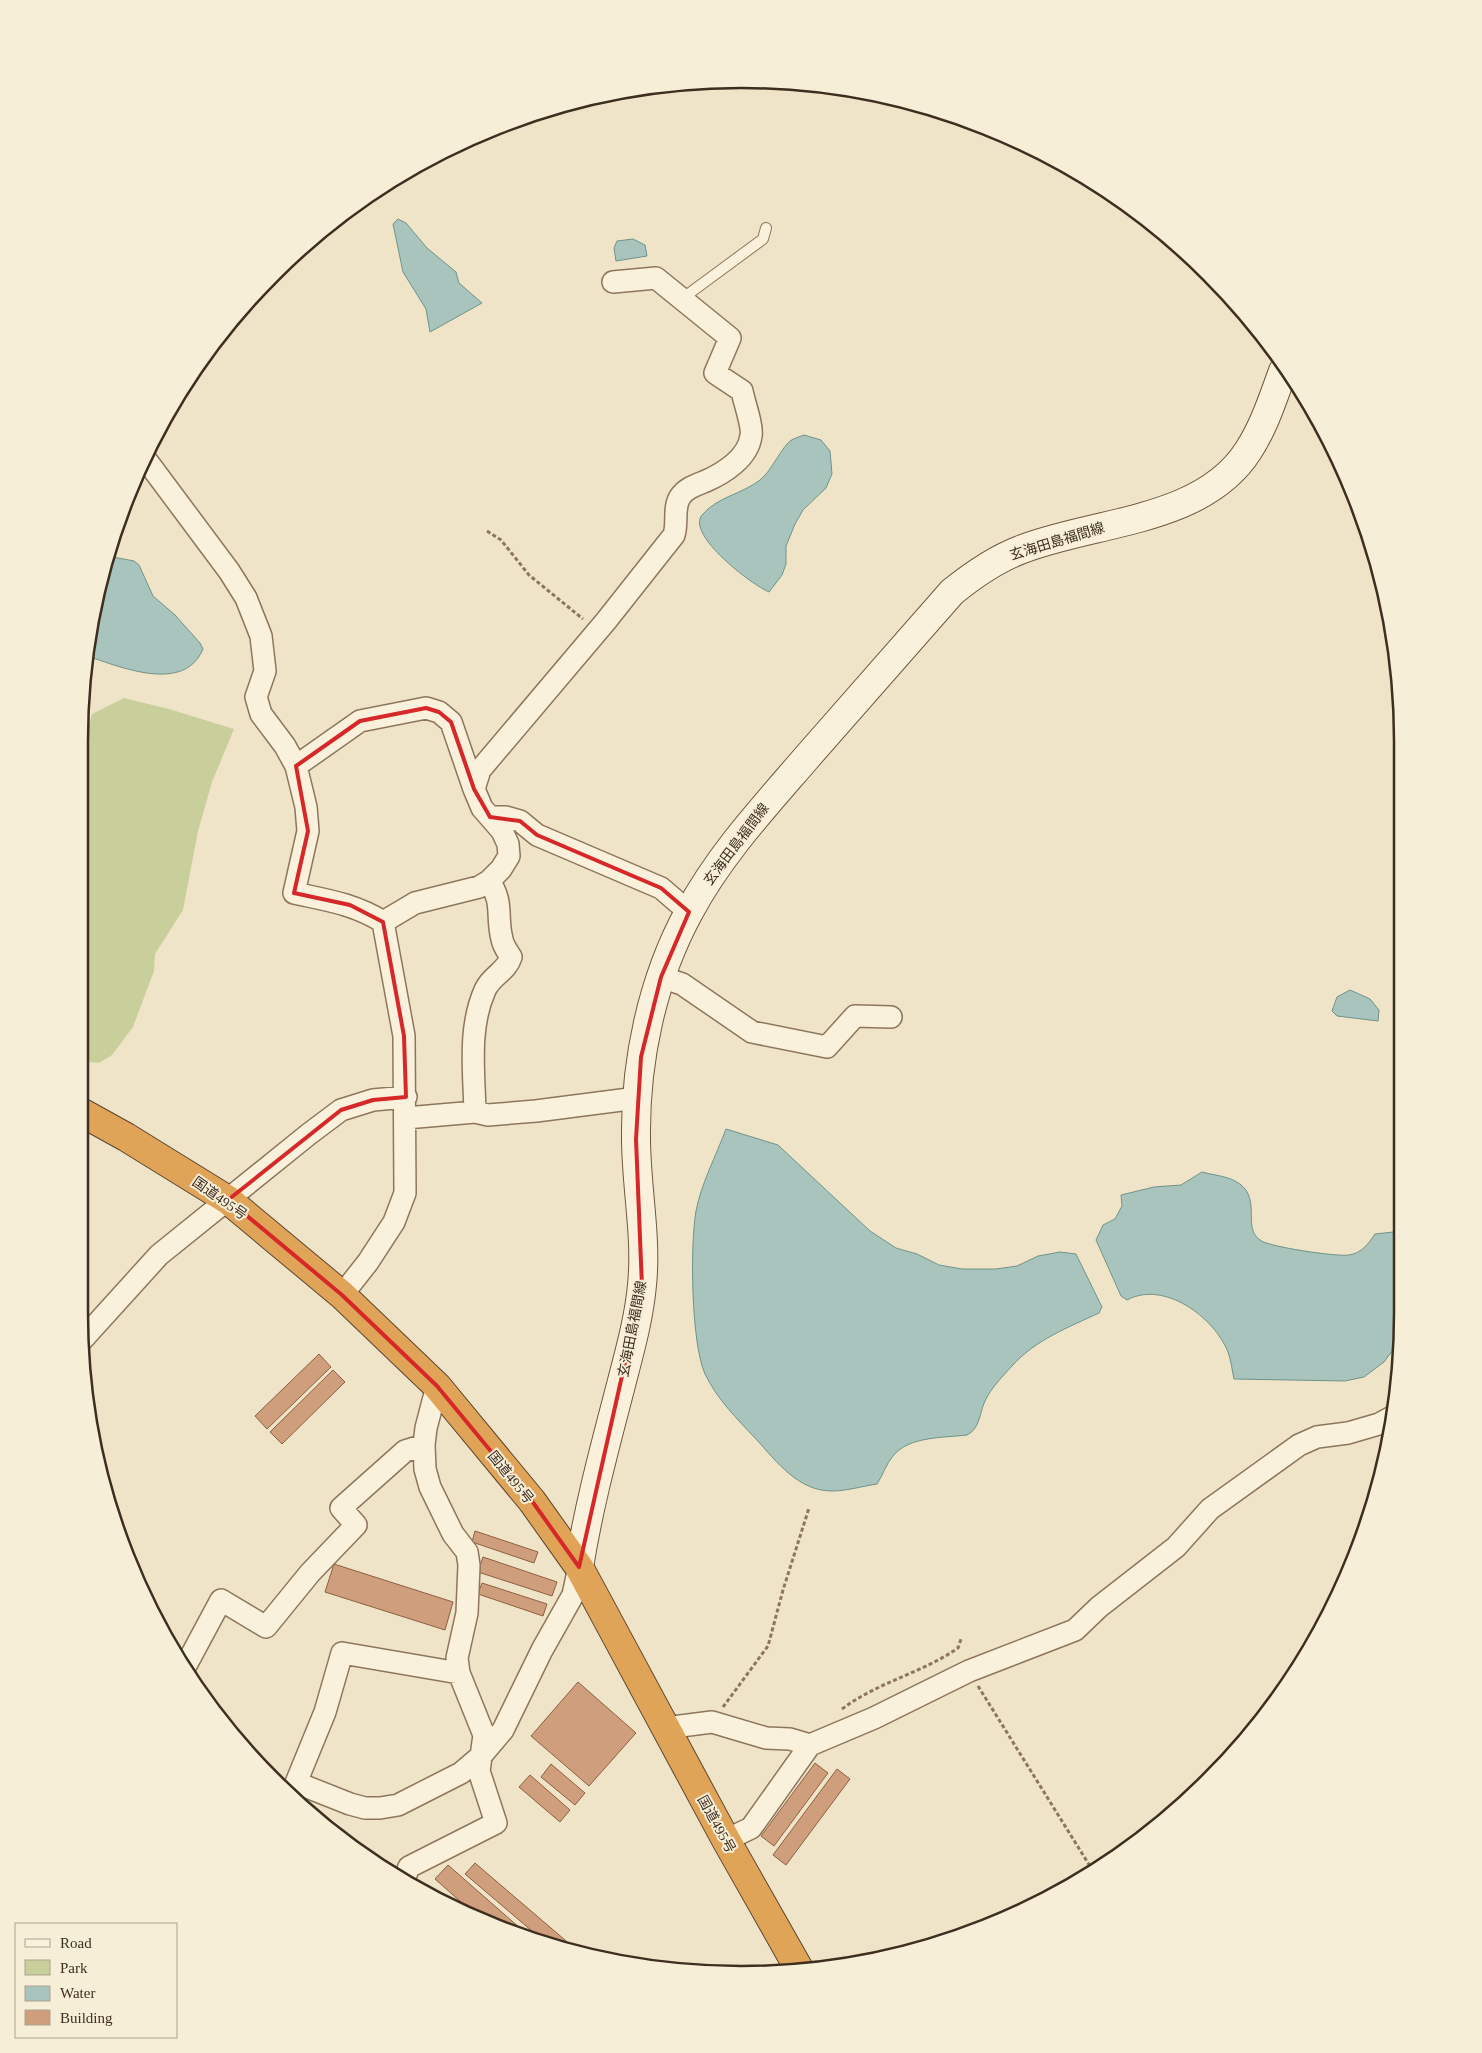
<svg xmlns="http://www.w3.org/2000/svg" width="1482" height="2053" font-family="'Times New Roman','Noto Sans JP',serif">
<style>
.green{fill:#c9cf9b}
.water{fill:#a9c4bc;stroke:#6f938a}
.building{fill:#cf9f7d;stroke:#8d5f41}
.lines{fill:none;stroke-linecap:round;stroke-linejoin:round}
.lane-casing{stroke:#8d765c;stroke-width:12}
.street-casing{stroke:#8d765c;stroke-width:24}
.secondary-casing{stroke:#6f573f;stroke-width:30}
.highway-casing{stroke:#5b4430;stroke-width:30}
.path{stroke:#8d765c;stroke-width:3;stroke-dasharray:4 2.5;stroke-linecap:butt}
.lane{stroke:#faf1dc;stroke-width:10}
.street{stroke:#faf1dc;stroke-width:21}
.secondary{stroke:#faf1dc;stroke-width:28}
.highway{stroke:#e0a458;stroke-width:28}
.marked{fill:none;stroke:#d62828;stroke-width:4;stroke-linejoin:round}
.labels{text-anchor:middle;stroke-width:4;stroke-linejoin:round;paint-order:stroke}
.street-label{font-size:14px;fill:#3d2e20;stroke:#f7eed8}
.rim{fill:none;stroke:#3d2e20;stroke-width:2.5}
</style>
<rect width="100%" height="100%" fill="#f0e4c8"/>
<path class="green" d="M124,698L169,709L234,729L212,782L198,831L183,910L155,954L154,971L133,1027L112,1055L99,1063L79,1061V760L92,714Z"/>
<path class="water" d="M398,219L406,223L427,248L456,272L459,283L482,303L430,332L426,309L403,272L393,224Z
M633,239L645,245L647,256L616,261L614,248L617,241Z
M804,435L821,440L830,451L832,474L826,488L803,510L795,524L786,546V564L782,575L769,592C752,585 686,535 702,515C717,497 742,494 760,480C772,470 777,455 788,443C791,439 799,437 804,435Z
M108,556L134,561L139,565L153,596L175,615L200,643L203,649C184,694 121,667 87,656L92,612Z
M1350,990L1370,999L1379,1010L1378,1021L1337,1016L1332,1011L1337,997Z
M726,1129L778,1145L870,1231L896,1248L917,1254L939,1265L962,1269H996L1017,1266L1038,1256L1060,1252L1076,1254L1102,1307L1099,1313C1069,1327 1035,1340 1012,1366C1003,1376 992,1387 986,1399C979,1412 981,1428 967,1435C943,1438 909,1436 893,1456C886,1464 883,1475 877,1484C863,1486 847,1491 832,1491C798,1491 777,1462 756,1439C737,1419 717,1399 705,1374C691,1342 690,1246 696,1211C701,1184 716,1156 726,1129Z
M1202,1172C1213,1175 1226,1176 1235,1181C1264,1196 1241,1227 1260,1240C1268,1247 1338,1257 1349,1255C1362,1253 1368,1244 1375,1234L1393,1232L1401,1236L1402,1338L1384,1362L1364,1377L1345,1381L1234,1379C1232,1370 1231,1360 1228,1352C1214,1317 1164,1280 1127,1300L1121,1296L1096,1240L1103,1225L1115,1219L1122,1206L1121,1195L1154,1187L1181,1185Z"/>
<path class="building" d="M319,1354L331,1367L267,1429L255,1416Z
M333,1370L345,1382L282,1444L270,1432Z
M475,1531L538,1552L534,1563L472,1542Z
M483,1557L557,1582L552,1596L478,1572Z
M334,1564L453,1602L445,1630L325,1592Z
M482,1583L547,1604L543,1616L478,1594Z
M578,1682L636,1733L589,1786L531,1736Z
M815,1763L828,1773L774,1846L761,1836Z
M551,1764L585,1793L575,1805L541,1777Z
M837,1769L850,1779L786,1865L773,1855Z
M530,1775L570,1810L560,1822L519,1787Z
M475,1863L572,1946L568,1951L546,1943L465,1874Z
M448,1865L529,1936L479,1918L435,1879Z"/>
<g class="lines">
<g class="lane-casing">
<path id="lane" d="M683,298L763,239L766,228"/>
</g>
<g class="street-casing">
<path id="street" d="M144,457L229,571L246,598L261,636L265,671L256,697L261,714L285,746L296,766L306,807L308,831L294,893C326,900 355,904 383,922L404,1036L405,1193L394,1222L368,1262L342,1295
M296,766L360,721L426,708L439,712L451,722L474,789
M490,817H506L520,821L537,835L661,888L689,912
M383,922L415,903L479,887L489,881L501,869L509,856L508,844L502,831L482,808L474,789L480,770L606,621L674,535C678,523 673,508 680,497C686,488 696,485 706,481C724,473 748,458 751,436C753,426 744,402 742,391L715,373L730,338L656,278L613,282
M661,977L682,984L752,1032L827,1047L855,1016L891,1017
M475,1112C474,1071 468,1028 485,990C491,976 507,971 511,957C508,952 503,946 502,939C496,917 504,902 489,881
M406,1118L475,1112L488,1115L536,1111L637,1098
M82,1340L159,1255L309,1134L341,1110L373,1100L406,1097
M184,1669L221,1600L266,1627L310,1573L356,1525L341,1508L405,1451L424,1445
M665,1728L712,1722L766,1738L790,1739L810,1745L874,1718L969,1671L1075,1630L1099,1607L1176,1547L1210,1509L1299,1445L1317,1437L1348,1433L1379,1424L1392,1417
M297,1783L350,1804L365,1808H380L398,1805L461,1773L481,1756L503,1730L542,1650L573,1595L579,1567
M291,1795L325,1712L342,1653L459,1673
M726,1840L751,1828L810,1745
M405,1877L409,1867L496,1823L479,1771L484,1735L459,1673L457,1658L467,1613L469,1565L467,1552L453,1534L430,1487L425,1469L424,1445L426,1428L437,1386"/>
</g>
<g class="secondary-casing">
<path id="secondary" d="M579,1567C589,1504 606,1443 622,1381C630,1350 639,1318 642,1285C647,1236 636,1187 636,1138C635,1061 652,980 689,912C720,854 765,806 808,756C856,702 904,647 952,592C973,575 994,560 1020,550C1092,521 1202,523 1248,451C1264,427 1273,398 1283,371"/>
</g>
<g class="highway-casing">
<path id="highway" d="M79,1111L126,1137L228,1200L342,1295L437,1386L532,1501L579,1567L726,1840L799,1969"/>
</g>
<path class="path" d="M487,531L501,540L529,575L583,619
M978,1686L1093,1871
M723,1707L768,1646L783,1590L809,1508
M842,1709C878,1682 922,1673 958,1648L961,1639"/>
<use href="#lane" class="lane"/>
<use href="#street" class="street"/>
<use href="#secondary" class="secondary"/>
<use href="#highway" class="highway"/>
</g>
<path class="marked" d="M426,708L439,712L451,722L474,789L490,817L520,821L537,835L661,888L689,912L661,977L641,1057L636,1139L642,1287L579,1567L532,1501L437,1386L342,1295L228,1200L341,1110L373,1100L406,1097L404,1036L383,922L350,905L294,893L308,831L296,766L360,721Z"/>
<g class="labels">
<g class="street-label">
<text transform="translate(1057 541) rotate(-17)" y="5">玄海田島福間線</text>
<text transform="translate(736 844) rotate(-53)" y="5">玄海田島福間線</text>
<text transform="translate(220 1198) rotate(35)" y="5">国道495号</text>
<text transform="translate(632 1329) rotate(-79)" y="5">玄海田島福間線</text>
<text transform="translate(511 1477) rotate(51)" y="5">国道495号</text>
<text transform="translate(717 1824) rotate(61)" y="5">国道495号</text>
</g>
</g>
<path d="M0 0H1482V2053H0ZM741 88H741A653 653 0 0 1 1394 741V1313A653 653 0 0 1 741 1966H741A653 653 0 0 1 88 1313V741A653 653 0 0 1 741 88Z" fill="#f7eed8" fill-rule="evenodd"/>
<path class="rim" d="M741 88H741A653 653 0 0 1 1394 741V1313A653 653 0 0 1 741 1966H741A653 653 0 0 1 88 1313V741A653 653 0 0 1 741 88Z"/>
<rect x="15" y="1923" width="162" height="115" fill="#f7eed8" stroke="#ada18e"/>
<rect x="25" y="1939" width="25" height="8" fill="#faf1dc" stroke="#ada18e"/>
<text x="60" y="1948" font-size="15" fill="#3d2e20">Road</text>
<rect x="25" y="1960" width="25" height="15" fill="#c9cf9b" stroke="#ada18e"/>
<text x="60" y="1973" font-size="15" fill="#3d2e20">Park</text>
<rect x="25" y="1986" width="25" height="15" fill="#a9c4bc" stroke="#ada18e"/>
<text x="60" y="1998" font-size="15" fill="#3d2e20">Water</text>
<rect x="25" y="2010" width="25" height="15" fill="#cf9f7d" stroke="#ada18e"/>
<text x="60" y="2023" font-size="15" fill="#3d2e20">Building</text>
</svg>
